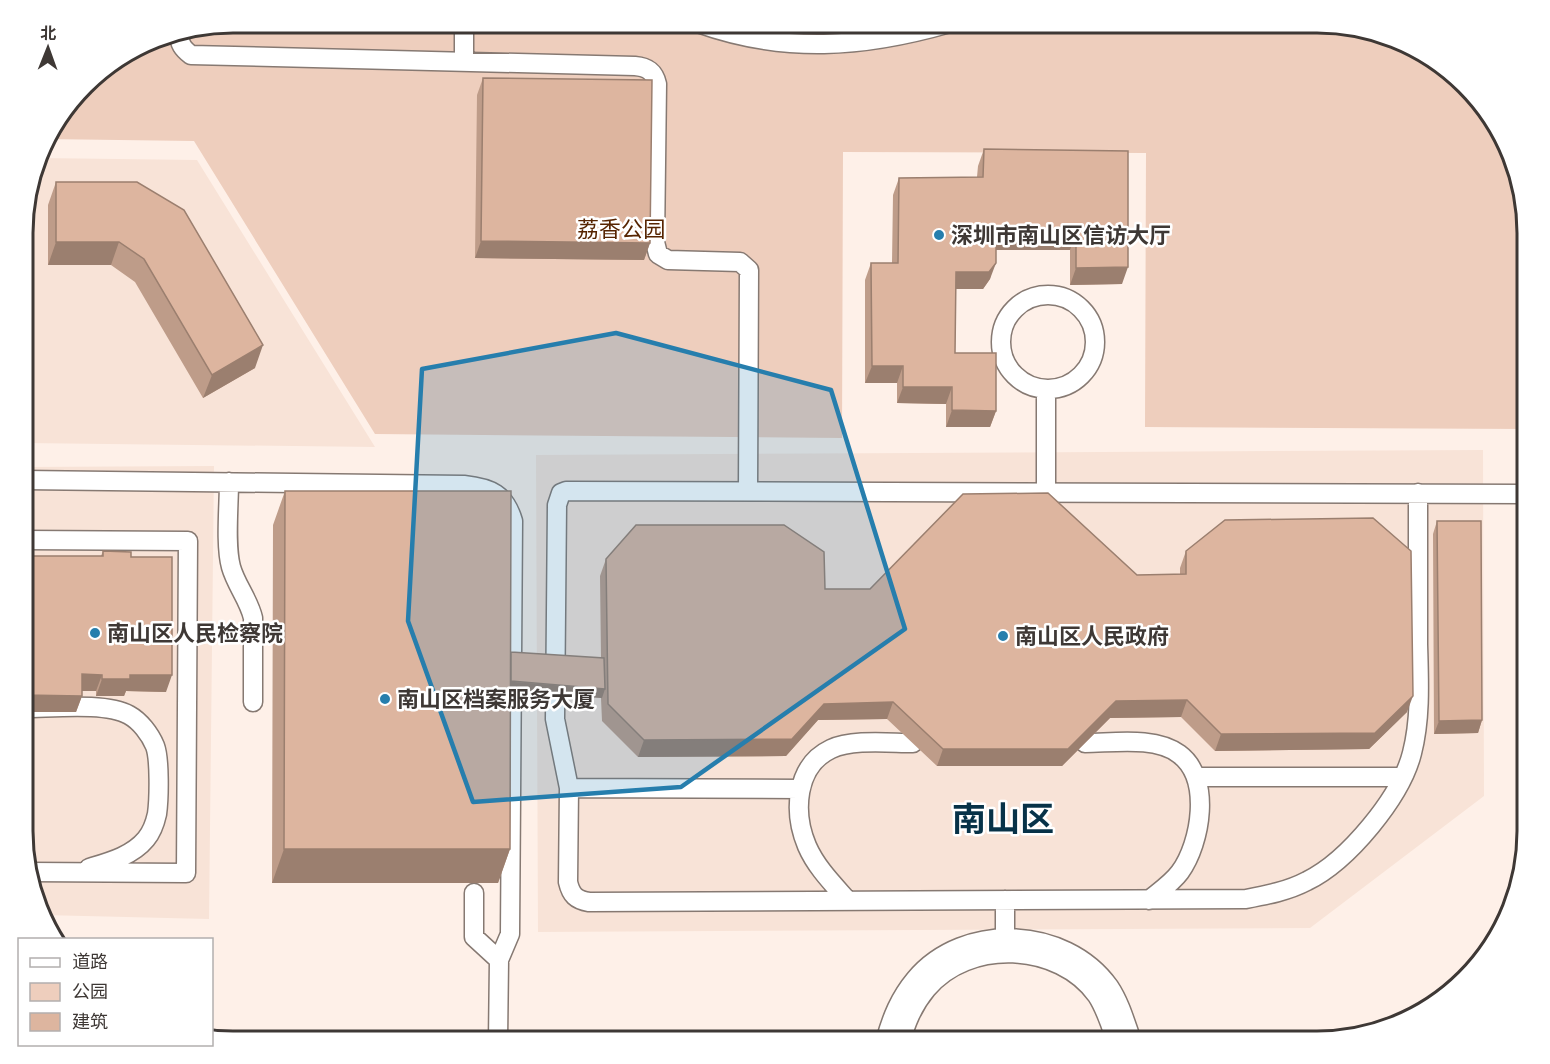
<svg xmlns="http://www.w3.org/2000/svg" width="1550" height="1064" font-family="Cabin,'Noto Sans SC',sans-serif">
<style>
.built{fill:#f8e3d7}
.green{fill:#eecebd}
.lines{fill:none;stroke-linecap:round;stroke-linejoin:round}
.lane-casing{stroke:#867972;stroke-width:21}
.street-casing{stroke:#867972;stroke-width:36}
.lane{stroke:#fff;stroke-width:18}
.street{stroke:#fff;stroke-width:33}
.wall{fill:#be9c89}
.shaded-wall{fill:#9b7f6f}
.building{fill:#ddb59f;stroke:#9b7f6f;stroke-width:1.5}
.marked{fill:#267ead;fill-opacity:0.2;stroke:#267ead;stroke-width:4.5;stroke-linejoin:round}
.poi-dot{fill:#267ead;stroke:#fff;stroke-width:2}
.labels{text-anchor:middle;stroke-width:5;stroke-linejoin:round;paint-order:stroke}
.park-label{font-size:22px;fill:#562401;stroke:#fff}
.poi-label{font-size:22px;font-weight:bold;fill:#3e3835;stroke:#fff;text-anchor:start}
.town-label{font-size:34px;font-weight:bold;fill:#073248;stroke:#fff}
.rim{fill:none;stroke:#3e3835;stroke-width:3}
</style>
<rect width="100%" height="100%" fill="#fef0e8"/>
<path class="built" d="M39,158L197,160L375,447L24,443V206Z
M1483,450L1484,796L1310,928L538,932L536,455Z
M214,466L209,919L43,915L24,858V467Z"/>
<path class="green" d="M233,23H1331L1385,34L1445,66L1506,139L1527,219V429L1145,427L1146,153L843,152L842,438L375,434L194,141L44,139L94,75L153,38Z"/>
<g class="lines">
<g class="lane-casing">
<path id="lane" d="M698,23C785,54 863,48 950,23
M179,33C179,44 183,49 191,55L635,66C647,67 654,71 657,84L655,242L658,254L668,260L740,262L749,270L748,490
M464,61V23
M1001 342a47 47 0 1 1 94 0a47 47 0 1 1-94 0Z
M1046,390V492
M24,480L464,485C491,488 505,494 513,521L510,934L499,960L498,1041
M229,482C229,506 225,545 231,567C236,585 249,600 253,618V702
M1418,493C1418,544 1418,594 1418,644C1419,680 1421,718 1412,753C1401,797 1348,861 1307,881C1288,891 1267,895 1246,899L589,902C576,900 571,895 568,882L569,788L555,719L557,505L561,493L566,491L1527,494
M24,540L188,541L186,873L29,872
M24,708C52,708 106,702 129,715C140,721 150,734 155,746C160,759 159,800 157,814C155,823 151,833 146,839C132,856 109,862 89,868
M1085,743C1113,743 1155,736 1179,754C1212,778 1201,843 1180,872C1172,883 1160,891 1149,900
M1196,777H1403
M569,788L800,789
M474,893V937L499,960
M1005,900V945
M848,901C833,884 816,867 807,846C793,813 795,766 831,749C852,739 889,743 913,743"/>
</g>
<g class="street-casing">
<path id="street" d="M893,1041C899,1020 906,1002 921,984C966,930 1062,934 1103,991C1113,1006 1118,1024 1124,1041"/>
</g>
<use href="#lane" class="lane"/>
<use href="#street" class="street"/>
</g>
<path class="wall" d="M483,78L650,243L644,260L475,258L477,95Z
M984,149L1128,151L1122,284L1070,285V250H996L990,279L983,289H956L955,353L996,411L990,427H946V404L897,403V383H865V280L871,263H892L893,195L899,178L977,177L978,166Z
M56,182H137L255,368L203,398L135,282L111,265H48V205Z
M285,491L511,652L601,658L600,576L606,559L825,589H870L1137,575L1180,574V568L1186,551L1407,712L1369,749L1215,751L1181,717L1110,718L1062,766H937L887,719L818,720L786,756L638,757L602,721L601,698L511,691L510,849L498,883H272L273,525Z
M1437,521L1482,720L1478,733L1434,734L1433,534Z
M103,551L131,557L166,692L126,691L124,696H96V691H82V696L76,712H24V556H101Z"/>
<path class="shaded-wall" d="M996,233H1076L1070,250H990Z
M481,241L650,243L644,260L475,258Z
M56,242H119L111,265H48Z
M996,263L990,279L983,289H950L956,272Z
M1128,267L1122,284L1070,285L1076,268Z
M263,345L255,368L203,398L212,375Z
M872,366H903L897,383H865Z
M903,387H952L946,404L897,403Z
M952,410L996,411L990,427H946Z
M82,674L102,675L96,691H76Z
M130,675H172L166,692L126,691L124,696H96L102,679Z
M502,681L605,689L602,698L498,690Z
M24,695L82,696L76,712H24Z
M1413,696L1407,712L1369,749L1215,751L1221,734Z
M1187,700L1181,717L1110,718L1062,766H937L943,749L1116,701Z
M893,702L887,719L818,720L786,756L638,757L644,740L824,704Z
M1482,720L1478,733L1434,734L1439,721Z
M284,849H510L498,883H272Z"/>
<path class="building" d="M483,78L652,80L650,243L481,241Z
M984,149L1128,151V267L1076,268V233H996V263L989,272H956L955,353H996V411L952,410V387H903V366H872L871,263H898L899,178L983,177Z
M56,182H137L184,210L263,345L212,375L144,259L119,242H56Z
M285,491H511L510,849H284Z
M1048,493L1137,575L1186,574V551L1225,520L1373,518L1411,551L1413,696L1375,733L1221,734L1187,700L1116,701L1068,749H943L893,702L824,704L792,739L644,740L608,704L606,559L636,525H784L824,552L825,589H870L963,494Z
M1437,521H1481L1482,720L1439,721Z
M103,551L131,552V557H172V675H130V679H102V675L82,674V696L24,695V556H103Z
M511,652L604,658L605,689L511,681Z"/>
<path class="marked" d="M616,333L831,390L905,629L681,787L473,802L408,621L422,369Z"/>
<g class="poi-dot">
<circle cx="939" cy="235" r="6"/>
<circle cx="95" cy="633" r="6"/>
<circle cx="1003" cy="636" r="6"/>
<circle cx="385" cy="699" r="6"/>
</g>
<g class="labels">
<g class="park-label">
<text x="621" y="237">荔香公园</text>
</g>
<g class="poi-label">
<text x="951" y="243">深圳市南山区信访大厅</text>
<text x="107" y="641">南山区人民检察院</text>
<text x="1015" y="644">南山区人民政府</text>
<text x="397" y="707">南山区档案服务大厦</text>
</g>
<g class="town-label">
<text x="1003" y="831">南山区</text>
</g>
</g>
<path d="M0 0H1550V1064H0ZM233 33H1317A200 200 0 0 1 1517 233V831A200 200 0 0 1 1317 1031H233A200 200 0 0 1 33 831V233A200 200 0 0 1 233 33Z" fill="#fff" fill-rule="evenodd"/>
<path class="rim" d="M233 33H1317A200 200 0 0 1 1517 233V831A200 200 0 0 1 1317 1031H233A200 200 0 0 1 33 831V233A200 200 0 0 1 233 33Z"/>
<rect x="18" y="938" width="195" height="108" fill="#ffffff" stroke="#b2afae" stroke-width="1.5"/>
<rect x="30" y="958" width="30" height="9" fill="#ffffff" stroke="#b2afae" stroke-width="1.5"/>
<text x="72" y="968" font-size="18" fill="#3e3835">道路</text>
<rect x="30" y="983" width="30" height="18" fill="#eecebd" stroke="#b2afae" stroke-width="1.5"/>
<text x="72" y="998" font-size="18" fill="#3e3835">公园</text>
<rect x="30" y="1013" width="30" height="18" fill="#ddb59f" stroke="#b2afae" stroke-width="1.5"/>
<text x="72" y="1028" font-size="18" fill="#3e3835">建筑</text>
<g transform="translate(48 48) rotate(1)" stroke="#ffffff" stroke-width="4.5" paint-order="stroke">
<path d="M0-4.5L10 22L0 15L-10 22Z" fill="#3e3835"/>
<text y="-9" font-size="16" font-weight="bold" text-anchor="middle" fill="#3e3835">北</text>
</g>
</svg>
